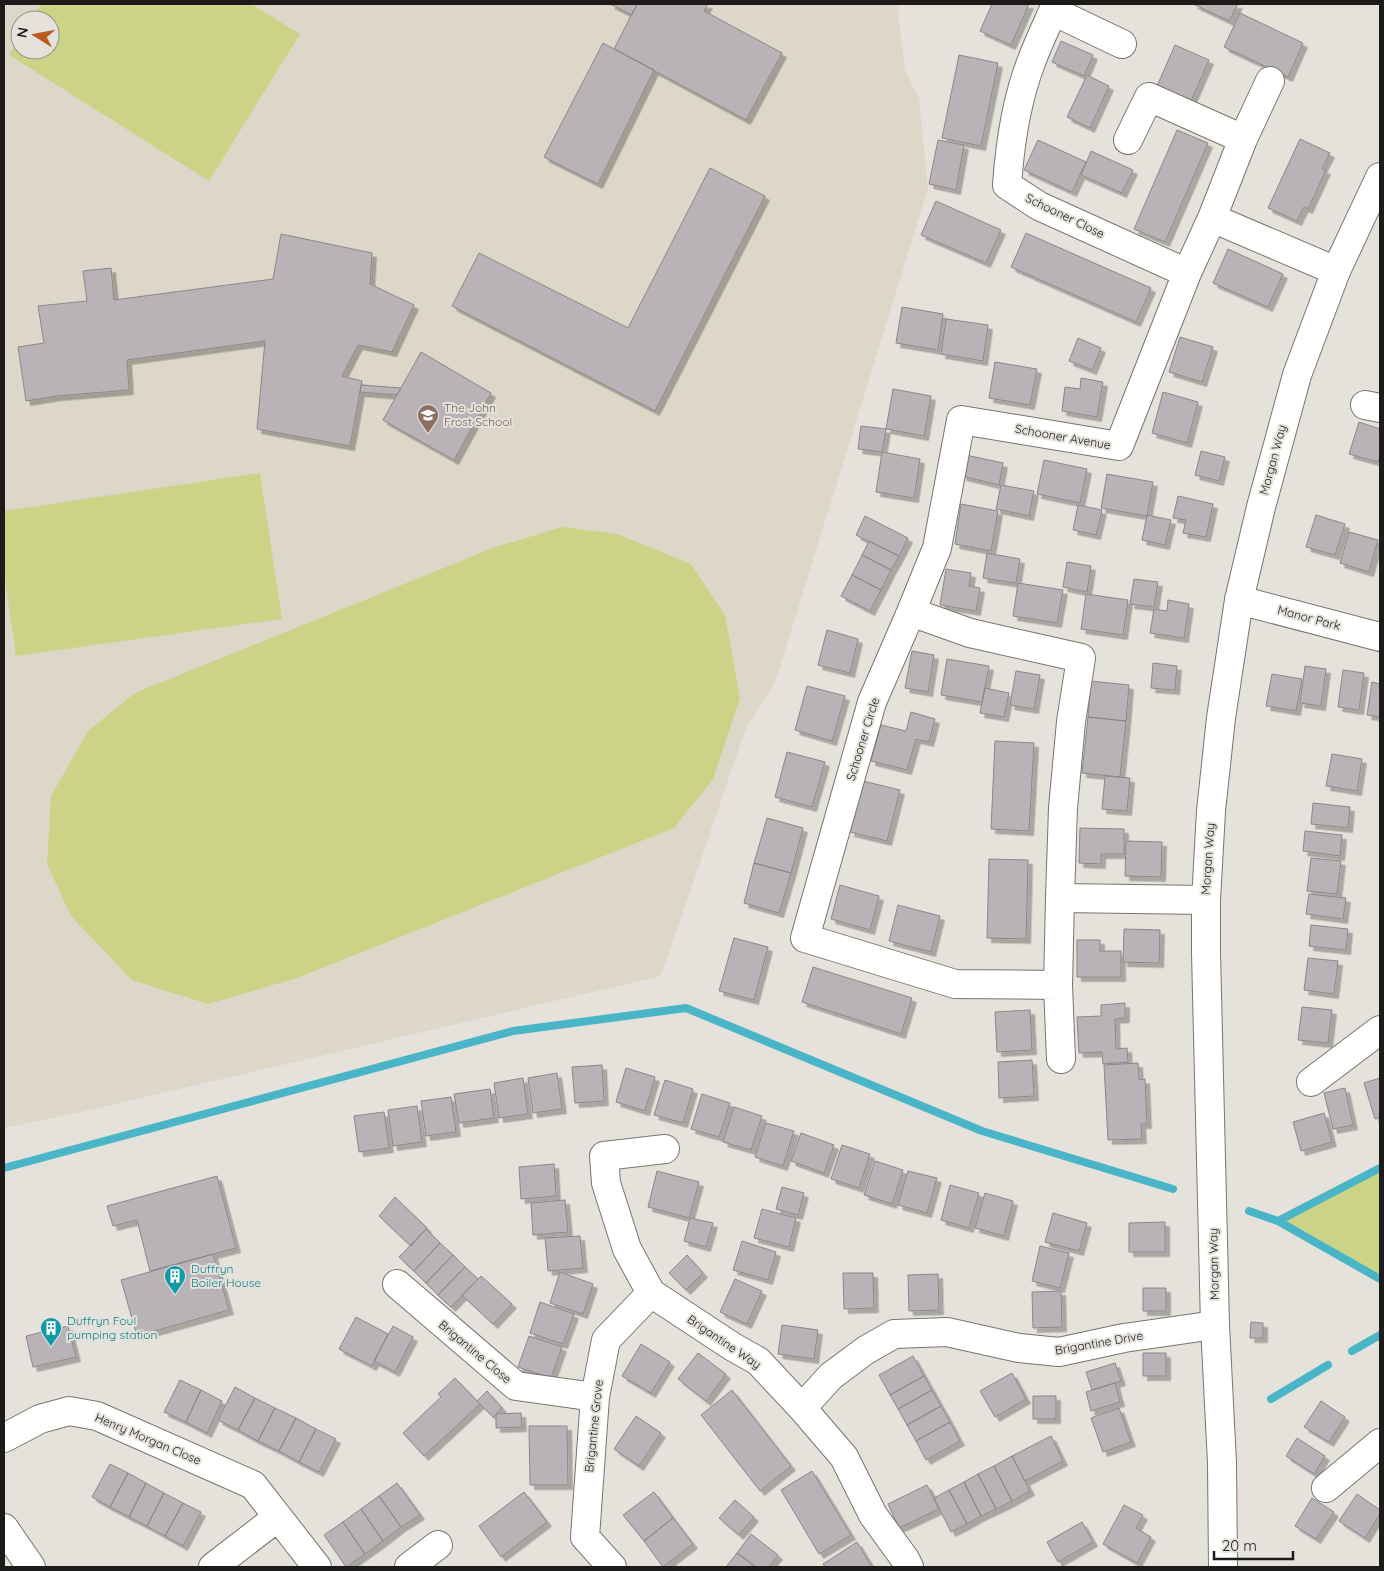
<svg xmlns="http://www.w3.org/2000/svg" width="1384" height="1571" font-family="Quicksand,sans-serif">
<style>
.built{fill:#dcd7c9;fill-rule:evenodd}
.green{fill:#cbd486}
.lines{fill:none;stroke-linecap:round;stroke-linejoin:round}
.stream{stroke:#49b5c6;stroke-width:8}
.building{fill:#b9b3b7;stroke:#8c868a;filter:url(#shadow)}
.minor-casing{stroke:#77756f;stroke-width:30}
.tertiary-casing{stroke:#77756f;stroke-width:30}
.minor{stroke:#fff;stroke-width:28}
.tertiary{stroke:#fff;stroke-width:28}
.labels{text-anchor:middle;stroke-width:4;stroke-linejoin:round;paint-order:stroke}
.street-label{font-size:12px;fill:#1c1b19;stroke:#e4e2db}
.education-label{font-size:12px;fill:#785e54;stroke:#e4e2db;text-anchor:start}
.culture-label{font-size:12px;fill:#0d838f;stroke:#e4e2db;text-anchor:start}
</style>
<defs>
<filter id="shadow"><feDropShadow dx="4.5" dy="4.5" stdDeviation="0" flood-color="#0004"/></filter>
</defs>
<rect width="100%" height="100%" fill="#e4e2db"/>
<path class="built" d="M4,4H897L905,70L919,99L928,189L775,683L746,728L661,976L68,1115L4,1128ZM20,20H50V50H20Z"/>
<path class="green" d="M41,4H251L300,34L209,181L9,55L20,37V50H50V20H31Z
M260,473L282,619L16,656L4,572V511Z
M562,527L617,534L691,564L725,615L740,698L713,779L674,828L297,978L208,1004L132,980L71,916L47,864L51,796L88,731L135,693L493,548Z
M1380,1168V1279L1278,1221Z"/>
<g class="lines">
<path class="stream" d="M4,1168L513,1031L686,1008L982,1131L1173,1189
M1249,1211L1278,1221L1380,1279
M1278,1221L1380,1168
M1352,1351L1380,1335
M1271,1399L1328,1365"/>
</g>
<path class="building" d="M610,4H637L632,15Z
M637,4H708L704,11L782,53L746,120L614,49Z
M992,4H1029L1011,45L980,31Z
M1193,4H1238L1229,21Z
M1240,13L1303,43L1288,77L1224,47Z
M1061,41L1093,55L1084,76L1052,62Z
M603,43L654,70L598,184L544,157Z
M1175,45L1209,60L1191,101L1157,86Z
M959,55L998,63L981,146L942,138Z
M1087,75L1109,86L1090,128L1067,117Z
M1177,130L1208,143L1165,242L1134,229Z
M1300,139L1330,153L1322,169L1326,170L1308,209L1304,207L1297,221L1268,208Z
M938,140L964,145L956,190L929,184Z
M1038,140L1086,162L1072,192L1024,170Z
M1091,151L1133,170L1122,193L1081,175Z
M710,168L765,196L655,411L452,306L479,253L628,328Z
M936,201L1001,230L986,263L921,235Z
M1026,233L1151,288L1136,322L1011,267Z
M281,234L372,253L370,284L414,305L392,352L358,345L342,376L362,381L350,446L257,429L265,341L127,360L129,390L57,396L26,401L18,347L44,343L38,306L87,301L83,271L111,268L114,300L273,279Z
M1228,249L1283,274L1268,307L1213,283Z
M902,307L943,314L938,350L896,343Z
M946,319L988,325L983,361L941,354Z
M1180,337L1213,347L1202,382L1169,372Z
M1078,338L1101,348L1092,370L1069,361Z
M421,352L491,393L454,460L383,420Z
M995,362L1037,369L1030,405L989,398Z
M1081,378L1103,382L1097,417L1062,411L1065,387L1080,389Z
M361,385L401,388L397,395L360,392Z
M893,389L931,396L924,436L886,429Z
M1163,392L1198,402L1187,443L1152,433Z
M1359,422L1380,429V456L1378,462L1349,454Z
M861,426L886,429L882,452L858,449Z
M1201,451L1225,457L1219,481L1195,475Z
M882,452L920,459L914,498L876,492Z
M966,455L1003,463L999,485L962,476Z
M1044,460L1087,469L1080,503L1037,494Z
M1107,474L1153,482L1147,516L1101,508Z
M1001,485L1034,491L1029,516L996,509Z
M1178,496L1213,504L1206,537L1183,533L1186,520L1173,518Z
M961,504L998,511L991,551L955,544Z
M1078,505L1102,510L1096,535L1073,530Z
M1147,515L1171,520L1165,545L1142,540Z
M1316,515L1345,524L1335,555L1306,547Z
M865,516L908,538L899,556L856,535Z
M1349,532L1378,540L1369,572L1340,563Z
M869,541L899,556L891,570L862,555Z
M987,553L1020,559L1016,583L983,578Z
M862,555L891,570L881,590L852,575Z
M1067,562L1091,566L1087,592L1063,587Z
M946,569L971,573L969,586L980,588L976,611L940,605Z
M852,575L881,590L870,611L841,596Z
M1134,579L1158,582L1154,607L1130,604Z
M1018,583L1063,590L1057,623L1013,616Z
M1086,594L1128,600L1123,635L1081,629Z
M1168,600L1189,604L1184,638L1150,633L1154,609L1167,611Z
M827,630L858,639L850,673L818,665Z
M912,651L934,655L928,692L905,688Z
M947,659L989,666L982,702L941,695Z
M1153,663L1177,666L1175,690L1151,688Z
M1305,666L1326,669L1321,706L1300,703Z
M1343,670L1364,673L1359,710L1338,707Z
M1016,671L1040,675L1034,709L1010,705Z
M1272,674L1302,679L1296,711L1266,706Z
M1091,681L1129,685L1126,721L1088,717Z
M1372,682L1380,684V717L1367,715Z
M807,686L845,696L832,741L795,730Z
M985,688L1009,693L1004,717L980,713Z
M911,712L935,719L929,742L916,739L907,770L871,761L881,725L906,731Z
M1088,717L1126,721L1120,777L1082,773Z
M995,741L1034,743L1029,831L991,829Z
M787,752L825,762L812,807L775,797Z
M1332,754L1362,759L1357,791L1326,786Z
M1105,776L1130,778L1127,811L1102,809Z
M863,781L900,790L887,841L850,832Z
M1313,803L1350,807L1348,828L1311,824Z
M767,818L803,828L791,873L754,863Z
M1080,828L1124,829V854H1101V864L1079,863Z
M1305,831L1342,835L1340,856L1303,851Z
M1126,841L1162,842L1161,877L1125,876Z
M1311,858L1341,861L1337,894L1307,891Z
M989,859L1028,860L1026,939L987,938Z
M754,863L791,873L779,913L744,903Z
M840,885L879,896L870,930L831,919Z
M1309,894L1346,898L1343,919L1306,914Z
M898,905L940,916L931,952L889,941Z
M1311,925L1348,929L1346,950L1309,946Z
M1124,929L1160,930L1159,963L1123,962Z
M734,938L768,947L754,1000L719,991Z
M1077,940H1100V951H1121V977H1077Z
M1308,958L1338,961L1334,994L1304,990Z
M813,967L912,998L901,1034L802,1002Z
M1125,1003V1018L1115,1019L1116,1049L1127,1048L1128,1062L1103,1064L1102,1052L1079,1053L1077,1017L1101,1016V1005Z
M1302,1007L1332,1010L1328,1043L1298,1040Z
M1030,1010L1032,1050L997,1052L995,1012Z
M1032,1060L1034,1096L999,1098L998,1062Z
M1138,1063L1139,1080L1145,1079L1147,1124H1141L1142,1139L1108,1140L1104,1065Z
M602,1065L604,1101L575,1103L572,1067Z
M626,1068L655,1077L645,1111L616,1102Z
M557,1073L562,1109L533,1113L528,1078Z
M523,1078L528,1114L499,1118L494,1083Z
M1380,1078V1117L1375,1119L1364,1083Z
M665,1080L693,1089L683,1123L654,1115Z
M1345,1088L1353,1125L1333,1129L1324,1093Z
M490,1089L494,1118L459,1123L454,1094Z
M702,1094L730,1103L719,1137L691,1129Z
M451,1097L456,1132L426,1136L421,1101Z
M417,1106L422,1142L393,1146L388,1110Z
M734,1107L762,1116L751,1150L723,1142Z
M384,1112L389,1148L359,1152L354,1116Z
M1324,1113L1332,1142L1301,1151L1293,1122Z
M766,1123L794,1131L783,1166L755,1157Z
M801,1133L834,1145L824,1173L791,1161Z
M842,1145L870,1154L859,1188L831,1179Z
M875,1161L903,1170L892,1204L864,1195Z
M554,1164L556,1196L521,1199L519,1167Z
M657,1171L699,1182L689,1218L648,1207Z
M908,1171L937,1178L927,1213L898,1205Z
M217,1176L236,1248L150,1271L137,1220L113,1226L107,1206Z
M950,1185L979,1193L969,1228L941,1220Z
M782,1187L804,1193L798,1215L776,1209Z
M985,1193L1013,1201L1004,1236L975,1228Z
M395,1197L427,1228L411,1246L379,1216Z
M565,1200L568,1232L533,1235L531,1203Z
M762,1209L796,1218L789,1247L754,1238Z
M1053,1213L1087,1223L1079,1251L1045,1242Z
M690,1218L713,1223L706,1247L684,1241Z
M1165,1222V1252H1129V1223Z
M426,1229L440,1243L414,1271L399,1257Z
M580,1236L583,1268L548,1271L545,1238Z
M742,1241L776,1252L768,1280L733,1270Z
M440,1243L453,1255L426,1283L414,1271Z
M1040,1246L1069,1253L1060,1288L1032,1281Z
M213,1254L229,1310L137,1336L121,1280Z
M453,1255L465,1267L438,1295L426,1283Z
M687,1255L703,1273L686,1290L669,1273Z
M465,1267L478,1279L451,1307L438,1295Z
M560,1272L593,1284L583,1314L550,1303Z
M843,1273H873L874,1308L844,1309Z
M938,1274L939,1310L909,1311L908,1275Z
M481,1276L512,1304L493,1324L462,1295Z
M735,1279L762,1291L747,1324L720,1312Z
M1143,1288H1166V1311H1143Z
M1061,1291L1062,1327L1033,1328L1032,1292Z
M540,1302L574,1314L563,1344L530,1333Z
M356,1317L388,1334L372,1366L339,1349Z
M1251,1322L1263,1323V1338H1250Z
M782,1325L818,1330L814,1359L778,1354Z
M68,1326L76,1357L33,1367L26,1336Z
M393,1326L413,1337L395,1372L374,1361Z
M529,1336L562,1347L551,1378L518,1367Z
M641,1344L670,1362L651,1393L622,1376Z
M698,1353L726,1374L706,1401L678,1379Z
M1143,1353H1166V1376H1143Z
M913,1356L924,1376L890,1395L879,1375Z
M1115,1363L1121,1381L1092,1390L1086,1372Z
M1012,1373L1026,1399L995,1417L980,1391Z
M924,1376L932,1390L898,1409L890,1395Z
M455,1378L480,1404L424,1456L403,1433L441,1397L438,1394Z
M180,1380L201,1390L186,1422L164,1412Z
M1115,1383L1120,1402L1091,1411L1086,1392Z
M235,1387L255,1398L238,1430L218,1420Z
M201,1390L222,1401L207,1433L186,1422Z
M732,1390L791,1466L760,1491L701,1415Z
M932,1390L941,1406L907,1425L898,1409Z
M487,1391L502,1408L493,1417L477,1401Z
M1033,1396H1056V1419H1033Z
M255,1398L275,1408L258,1441L238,1430Z
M1321,1401L1345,1417L1329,1442L1304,1427Z
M941,1406L950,1422L916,1441L907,1425Z
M275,1408L296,1418L279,1451L258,1441Z
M1119,1408L1131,1442L1103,1452L1091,1418Z
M521,1413L522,1427L496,1428V1414Z
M636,1416L661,1433L639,1466L614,1449Z
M296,1418L316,1429L299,1462L279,1451Z
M950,1422L960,1441L926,1460L916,1441Z
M529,1426H567L568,1485H530Z
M316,1429L336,1439L319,1472L299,1462Z
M1051,1436L1063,1461L1025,1481L1012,1456Z
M1297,1438L1325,1456L1314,1474L1286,1456Z
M1012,1456L1030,1491L1012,1501L994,1466Z
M110,1464L128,1473L110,1507L92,1497Z
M994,1466L1012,1501L996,1509L978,1474Z
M812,1471L851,1535L819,1554L781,1490Z
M128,1473L146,1483L129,1517L110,1507Z
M978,1474L996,1509L981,1516L964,1482Z
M964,1482L981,1516L967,1524L949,1490Z
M146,1483L164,1493L147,1526L129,1517Z
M397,1483L420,1515L401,1527L379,1496Z
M927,1485L939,1509L899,1528L888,1504Z
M949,1490L967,1524L951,1532L934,1498Z
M524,1492L547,1522L501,1557L479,1526Z
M654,1492L673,1518L644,1541L623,1515Z
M164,1493L183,1503L165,1536L147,1526Z
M1357,1494L1380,1510V1514L1365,1538L1339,1521Z
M379,1496L401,1527L383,1541L361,1509Z
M1312,1498L1334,1512L1316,1539L1295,1526Z
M735,1500L754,1517L739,1535L719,1518Z
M183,1503L201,1512L183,1546L165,1536Z
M1124,1505L1143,1515L1136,1528L1151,1537L1137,1563L1103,1544Z
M361,1509L383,1541L365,1554L343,1522Z
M673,1518L693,1544L663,1567L644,1541Z
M343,1522L365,1554L346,1567L324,1535Z
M1082,1522L1093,1542L1058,1562L1047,1542Z
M751,1534L778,1555L769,1567H756L737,1553Z
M857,1542L872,1567H825L823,1564Z
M737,1553L756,1567H726Z"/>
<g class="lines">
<g class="minor-casing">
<path id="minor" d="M1056,4C1048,23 1039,41 1032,60C1016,100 1010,143 1007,185L1039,206L1187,273
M1053,11L1122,44
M1128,140L1149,97L1243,139
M1212,218L1243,139L1270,81
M1365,405L1380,408
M1239,600L1380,637
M911,612L937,548L961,420L1119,446L1187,273L1212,218L1336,271
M1060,898L1063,808L1071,722L1081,658L970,633L911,612L872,702L805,938L955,984L1058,985L1060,898L1206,900
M1058,985L1061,1059
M1311,1082L1380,1030
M665,1149L604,1156L606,1183L627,1249L651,1293L733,1347L758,1361L802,1408L844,1457L873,1515L905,1559L909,1567
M397,1284L516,1386L595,1397
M802,1408L831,1376L866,1350L894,1334L947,1332L1019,1348L1059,1352L1124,1338L1215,1325
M4,1438L40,1419L69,1411L97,1416L253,1485L317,1567
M1326,1488L1380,1443
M213,1567L278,1517
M409,1567L438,1545
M612,1567L585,1537L595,1397L606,1340L651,1293"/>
</g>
<g class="tertiary-casing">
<path id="tertiary" d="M4,1528L31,1567
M1223,1567L1222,1463L1215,1325L1206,952V900L1211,811L1221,718L1239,600L1261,507L1297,375L1336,271L1380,177"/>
</g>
<use href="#minor" class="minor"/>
<use href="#tertiary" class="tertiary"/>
</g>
<defs>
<g id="school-pin" transform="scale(1.125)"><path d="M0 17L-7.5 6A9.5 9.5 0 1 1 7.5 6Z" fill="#8d6e63" stroke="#e4e2db"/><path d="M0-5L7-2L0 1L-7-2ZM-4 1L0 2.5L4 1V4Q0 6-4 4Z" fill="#fff"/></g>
<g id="building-pin" transform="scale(1.125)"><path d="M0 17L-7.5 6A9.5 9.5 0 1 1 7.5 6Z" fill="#0f9aa8" stroke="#e4e2db"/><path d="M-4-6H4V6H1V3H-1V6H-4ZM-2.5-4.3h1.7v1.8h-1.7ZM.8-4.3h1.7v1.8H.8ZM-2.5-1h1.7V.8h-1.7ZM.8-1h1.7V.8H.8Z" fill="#fff"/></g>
</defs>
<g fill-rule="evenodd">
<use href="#school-pin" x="428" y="415"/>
<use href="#building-pin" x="175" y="1276"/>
<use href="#building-pin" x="51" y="1328"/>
</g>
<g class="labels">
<g class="street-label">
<text transform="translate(1065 216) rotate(26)" y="4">Schooner Close</text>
<text transform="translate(1063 437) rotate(10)" y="4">Schooner Avenue</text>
<text transform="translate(1273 460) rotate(-75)" y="4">Morgan Way</text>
<text transform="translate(1309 618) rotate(15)" y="4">Manor Park</text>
<text transform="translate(863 739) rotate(-73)" y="4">Schooner Circle</text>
<text transform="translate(1208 859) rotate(-86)" y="4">Morgan Way</text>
<text transform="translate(1214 1264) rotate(-91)" y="4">Morgan Way</text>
<text transform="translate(724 1342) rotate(34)" y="4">Brigantine Way</text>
<text transform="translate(1099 1343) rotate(-10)" y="4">Brigantine Drive</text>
<text transform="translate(475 1352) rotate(40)" y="4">Brigantine Close</text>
<text transform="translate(594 1426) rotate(-84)" y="4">Brigantine Grove</text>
<text transform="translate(148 1439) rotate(23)" y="4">Henry Morgan Close</text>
</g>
<g class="education-label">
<text x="444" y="412">The John<tspan x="444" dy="14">Frost School</tspan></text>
</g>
<g class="culture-label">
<text x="191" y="1273">Duffryn<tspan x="191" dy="14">Boiler House</tspan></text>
<text x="67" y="1325">Duffryn Foul<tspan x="67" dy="14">pumping station</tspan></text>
</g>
</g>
<rect width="1384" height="1571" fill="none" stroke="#1c1b19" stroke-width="10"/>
<g transform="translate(35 35) rotate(281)"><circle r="24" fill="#e4e2db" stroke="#94928d"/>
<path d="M0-4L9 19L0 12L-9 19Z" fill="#bc5920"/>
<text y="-8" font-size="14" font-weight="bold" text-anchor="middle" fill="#1c1b19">N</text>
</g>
<path d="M1214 1551v8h79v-8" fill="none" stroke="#1c1b19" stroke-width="2.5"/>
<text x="1222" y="1551" font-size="15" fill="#1c1b19" stroke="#e4e2db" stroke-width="4" paint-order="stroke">20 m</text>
</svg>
